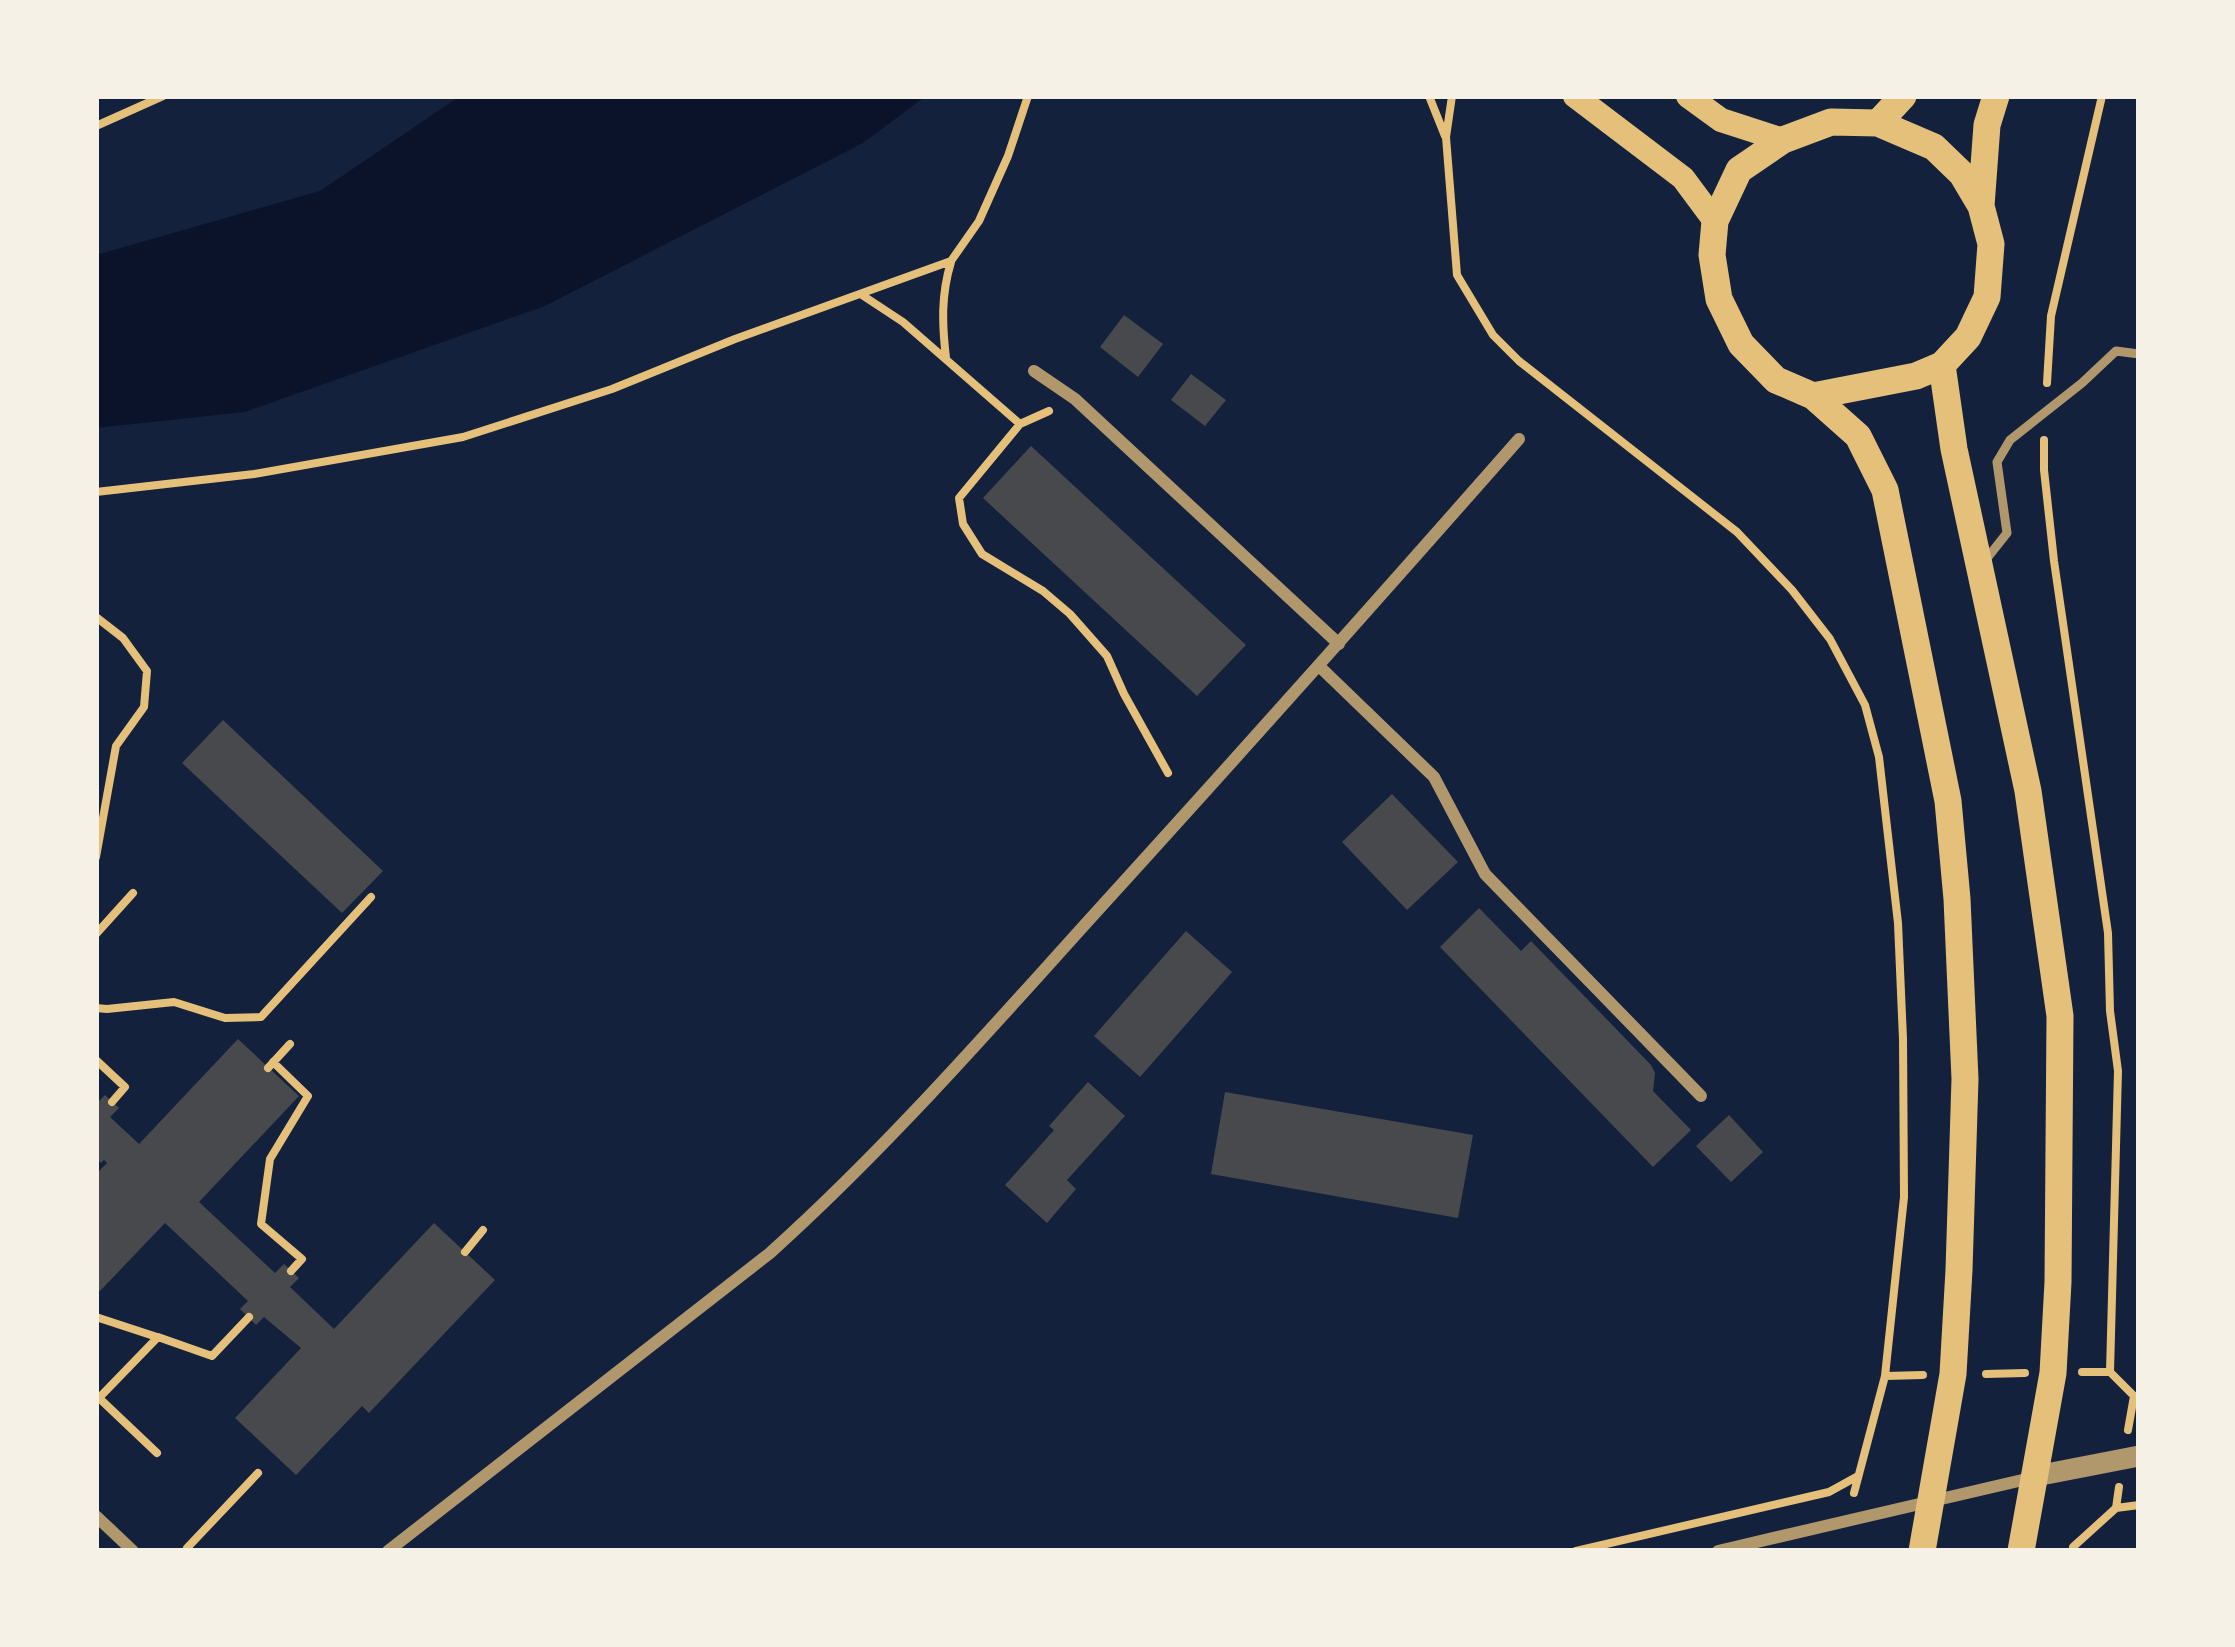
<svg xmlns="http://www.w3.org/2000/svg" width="2235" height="1647" font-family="'Work Sans',sans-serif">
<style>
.water{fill:#0b132b}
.building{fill:#48494c}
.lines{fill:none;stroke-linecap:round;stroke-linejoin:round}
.path{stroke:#e5c07b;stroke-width:8}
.service{stroke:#b1986c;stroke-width:9}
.minor{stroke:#b1986c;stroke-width:12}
.tertiary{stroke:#b1986c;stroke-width:21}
.secondary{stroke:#e5c07b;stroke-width:24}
.primary{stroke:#e5c07b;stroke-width:27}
</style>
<rect width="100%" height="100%" fill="#14213d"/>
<path class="water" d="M460,96H926L863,143L545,306L245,412L96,428V255L320,191Z"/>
<path class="building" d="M1124,315L1163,344L1138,377L1100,347Z
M1191,374L1226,400L1205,426L1171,400Z
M1031,446L1246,645L1197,696L983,498Z
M223,720L383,871L342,913L182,763Z
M1392,794L1458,862L1407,910L1342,842Z
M1479,908L1521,951L1531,941L1651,1065L1655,1073L1653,1091L1691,1130L1653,1167L1440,947Z
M1186,931L1232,972L1140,1077L1094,1036Z
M238,1039L299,1096L199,1202L275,1273L284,1264L299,1278L290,1287L334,1329L434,1223L495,1280L369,1413L362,1406L296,1475L235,1418L301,1348L264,1317L256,1325L240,1309L248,1301L165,1223L100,1291L96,1287V1174L107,1163L104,1160L101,1163L96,1158V1104L105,1095L119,1108L110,1117L139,1144Z
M1088,1082L1125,1116L1067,1180L1076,1189L1047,1223L1005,1185L1054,1130L1049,1126Z
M1225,1092L1473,1135L1458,1218L1211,1174Z
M1729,1115L1763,1152L1731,1182L1696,1146Z"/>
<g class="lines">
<path class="path" d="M1429,96L1445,136
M1452,96L1446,137L1457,275L1493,335L1519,361L1737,532L1792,590L1830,639L1865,705L1879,757L1898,923L1903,1039L1904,1197L1885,1376L1854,1493
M96,126L163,96
M862,295L903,322L1020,424L1049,411
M946,358C942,324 941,295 951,262
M2047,383L2051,316L2102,96
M1020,424L959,498L963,524L982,554L1043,591L1070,614L1107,656L1124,694L1168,773
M2044,440V470L2054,561L2108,933L2110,1011L2118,1071L2110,1372L2134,1396H2139
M96,492L254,474L463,437L612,389L735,339L951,261L979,221L1008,156L1028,96
M96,617L123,638L147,671L144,707L116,746L96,857
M96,934L133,893
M96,1008L107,1009L174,1002L225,1018L261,1017L371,897
M96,1060L125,1087L112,1102
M273,1062L308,1096L270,1159L261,1224L302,1259L291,1271
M268,1068L290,1044
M465,1252L483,1230
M96,1317L157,1337
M2082,1372H2110
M1986,1374L2025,1373
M1885,1376L1923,1375
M99,1398L157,1453
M96,1401L158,1337L212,1356L249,1317
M2128,1430L2134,1396
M2116,1508L2119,1487
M187,1548L258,1473
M1576,1551L1829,1492L1858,1476
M2073,1551V1547L2116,1508L2139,1505"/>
<path class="service" d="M1984,562L2007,533L1997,462L2010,440L2082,383L2116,351L2139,354"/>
<path class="minor" d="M1034,371L1075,399L1339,644
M1319,666L1434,777L1485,874L1701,1096
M96,1516L133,1551
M388,1551L770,1253C888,1147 992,1027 1099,909C1240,754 1380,597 1519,439
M1718,1551L2035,1477"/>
<path class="tertiary" d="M2036,1476L2139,1456"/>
<path class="secondary" d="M1575,96L1683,178L1715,221
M1688,96L1721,120L1783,140"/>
<path class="primary" d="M1878,123L1903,96
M1981,206L1987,125L1996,96
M1942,365L1954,449L2028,791L2060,1016L2058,1282L2053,1373L2021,1551
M1813,396L1916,376L1942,365L1968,337L1987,297L1991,244L1981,206L1962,174L1934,147L1878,123L1831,122L1783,140L1739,170L1715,221L1712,255L1719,299L1741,344L1776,380L1813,396L1858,436L1885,490L1948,801L1957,899L1965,1079L1959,1270L1953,1374L1922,1551"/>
</g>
<rect width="2235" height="1647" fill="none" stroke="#f6f1e7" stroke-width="198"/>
</svg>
